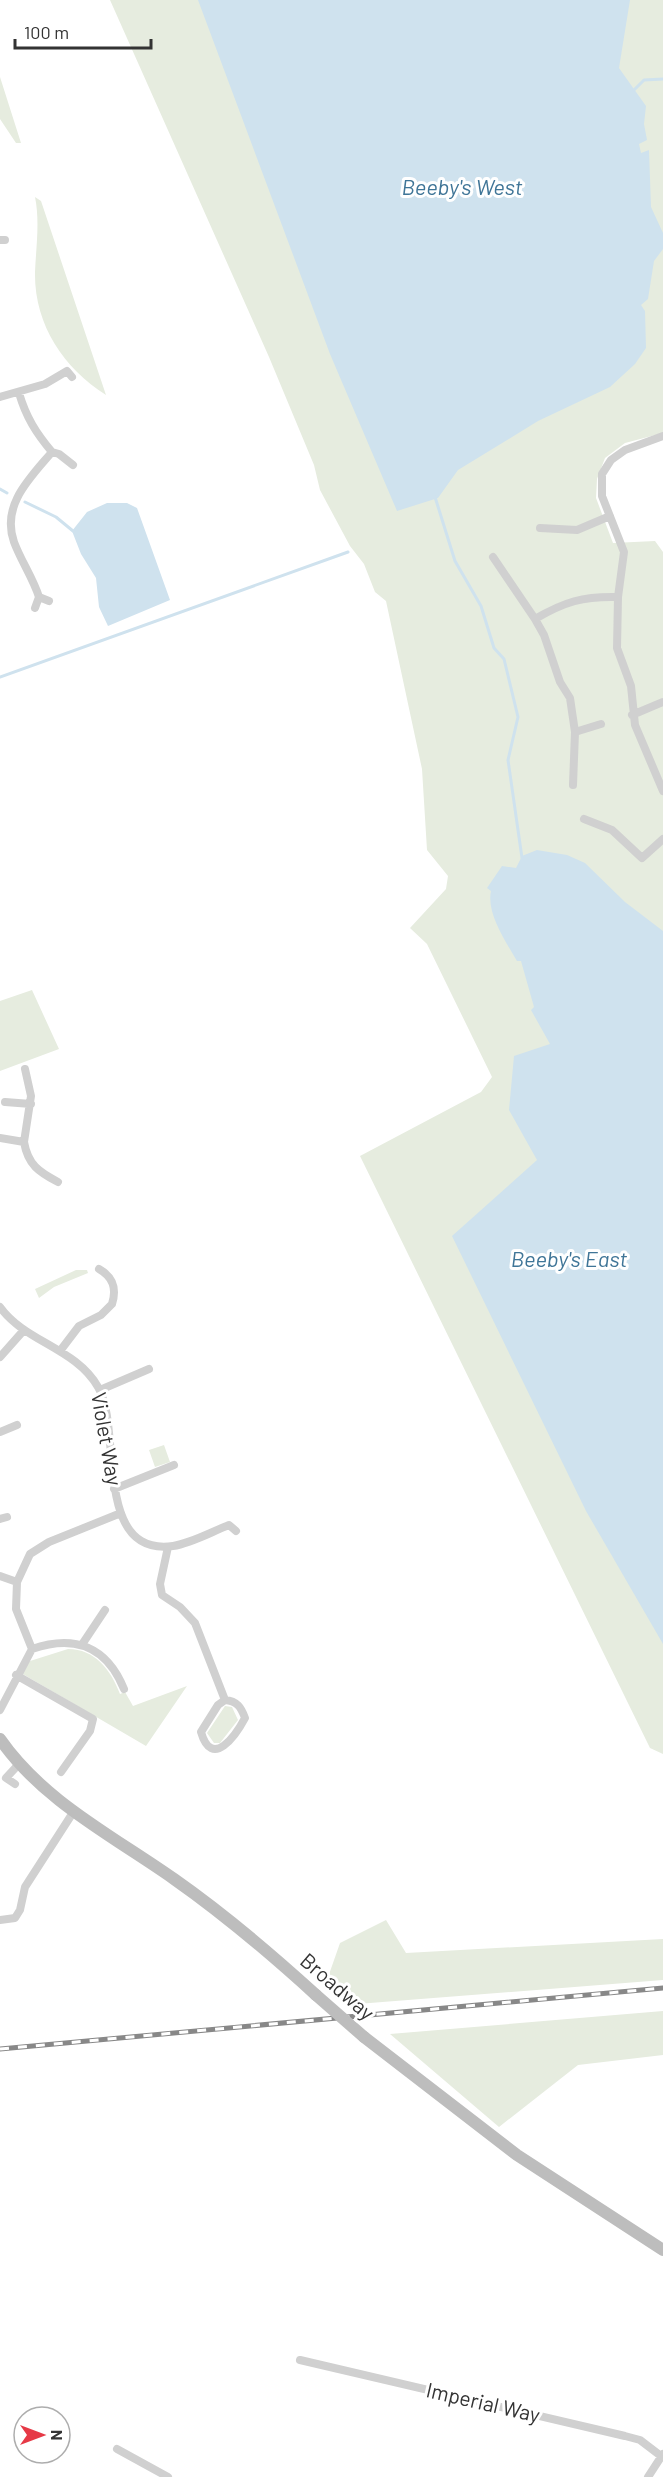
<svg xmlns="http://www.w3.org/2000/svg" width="663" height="2477" font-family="Barlow,sans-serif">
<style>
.green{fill:#e6ecdf}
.water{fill:#cfe2ee}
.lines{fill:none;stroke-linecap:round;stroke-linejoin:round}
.stream{stroke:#cfe2ee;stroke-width:3}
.street{stroke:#d0d0d0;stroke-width:8}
.secondary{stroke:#bdbdbd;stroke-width:12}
.rail-casing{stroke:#888;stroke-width:5}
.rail{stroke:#fff;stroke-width:3;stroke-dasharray:9;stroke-linecap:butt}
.secondary-bridge{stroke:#bdbdbd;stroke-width:12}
.labels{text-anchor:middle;stroke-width:6;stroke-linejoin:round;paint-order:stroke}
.street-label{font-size:21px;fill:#333;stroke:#fff}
.water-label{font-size:22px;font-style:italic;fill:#3f7597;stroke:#fff}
</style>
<rect width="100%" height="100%" fill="#fff"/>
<path class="green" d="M110,0H663V433L625,443L605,458L597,479L596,498L613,543L655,541L663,552V1754L650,1748L360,1156L481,1092L492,1077L427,944L410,928L446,889L448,876L427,850L422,769L386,601L375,592L364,564L350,546L320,490L314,465L269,357Z
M0,77L21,143H16L0,119Z
M35,197L41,201L106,395C63,368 34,324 35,272C36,248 40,221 35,197Z
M32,990L59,1049L0,1071V1001Z
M76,1270H87L88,1273L54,1287L39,1298L35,1289Z
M164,1445L170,1462L155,1467L149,1450Z
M68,1649C95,1649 111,1670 120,1694L125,1692L133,1706L187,1686L146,1746L21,1673L30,1661Z
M225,1706L232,1707L238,1720L220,1743H214L207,1733Z
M386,1920L406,1953L663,1939V1980L357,2004L326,1983L340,1943Z
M663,2011V2055L578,2065L499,2127L390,2034Z"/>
<path class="water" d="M198,0H630L619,68L646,106L644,124L647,140L639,144L641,153L649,150L651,207L663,233V249L654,261L648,299L641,305L645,311L646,348L635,364L610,387L538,421L458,470L438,498L397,511L330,354Z
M107,503H127L137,508L170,600L108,626L99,607L96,578L81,554L72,531L87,512Z
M537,850L567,855L585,863L625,902L663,931V1644L586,1511L452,1236L537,1160L509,1110L514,1056L550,1044L531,1010L534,1007L521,961H517C506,942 486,913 491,891L487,888L502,866L516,868L522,856Z"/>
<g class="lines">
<path class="stream" d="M634,90L644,80L663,79
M0,489L7,493
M435,497L455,561L481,606L494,648L504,659L518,717L508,760L522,858
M25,502L56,517L73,531
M0,677L348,552"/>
<path class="street" d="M0,240H5
M19,393C26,417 36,433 52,452C30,478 1,505 14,542C21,561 33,578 39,597L35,608
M0,397L45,384L67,371L72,377
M663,436L625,450L611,460L602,474V496L624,552L618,597L617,648L631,686L635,725L663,791
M52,452L59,454L73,465
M540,528L577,530L610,516
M493,557L535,619C564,602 583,596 618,597
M39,597L49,601
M535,619L544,635L560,682L570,698L575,732
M632,715L663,702
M573,785L575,732L601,724
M584,819L612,830L642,858L663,839
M5,1102L31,1104
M0,1138L24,1142C28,1165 39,1172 58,1182
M24,1142L31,1096L25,1069
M0,1307C25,1342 76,1348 98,1387C123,1428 92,1557 173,1546C192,1543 211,1532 229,1525L236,1531
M60,1351L79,1326L101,1315L112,1304C117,1288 113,1277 99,1269
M0,1357L24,1330
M100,1390L149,1369
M0,1432L17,1425
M114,1489L174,1465
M0,1519L7,1517
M168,1547L160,1584L162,1595L180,1607L195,1623L225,1700C237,1701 241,1707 245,1718C236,1735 212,1770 201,1732L218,1705L225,1700
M0,1576L17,1582
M83,1643L105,1610
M32,1649C75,1634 107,1647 124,1689
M16,1675L93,1719L90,1731L61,1772
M0,1710L32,1649L16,1609L17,1582L30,1554L49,1542L121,1513
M15,1784L6,1778L18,1765
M0,1920L15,1918L20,1910L25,1887L74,1811
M300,2360L625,2436L640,2440L661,2456
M117,2449L168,2477
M648,2477L663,2454"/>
<path class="secondary" d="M0,1739C43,1801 113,1836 174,1879C224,1914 271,1954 316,1995
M364,2037L517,2155L663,2250"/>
<g class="rail-casing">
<path id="rail" d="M0,2049L663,1988"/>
</g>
<use href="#rail" class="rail"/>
<path class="secondary-bridge" d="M316,1995L364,2037"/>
</g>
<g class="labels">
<g class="street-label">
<text transform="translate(106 1439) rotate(80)" y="7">Violet Way</text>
<text transform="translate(337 1987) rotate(41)" y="7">Broadway</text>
<text transform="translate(483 2403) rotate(13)" y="7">Imperial Way</text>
</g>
<g class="water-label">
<text x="462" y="195">Beeby's West</text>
<text x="569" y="1267">Beeby's East</text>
</g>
</g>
<g transform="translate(42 2435) rotate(90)"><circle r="28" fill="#ffffff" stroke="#adadad" stroke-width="1.5"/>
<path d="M0-4.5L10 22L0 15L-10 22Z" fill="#e63946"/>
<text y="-9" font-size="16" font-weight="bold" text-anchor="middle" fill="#333333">N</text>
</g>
<path d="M15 39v9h136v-9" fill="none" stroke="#333333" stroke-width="3"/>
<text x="24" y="39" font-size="18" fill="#333333" stroke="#ffffff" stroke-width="4.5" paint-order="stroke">100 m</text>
</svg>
